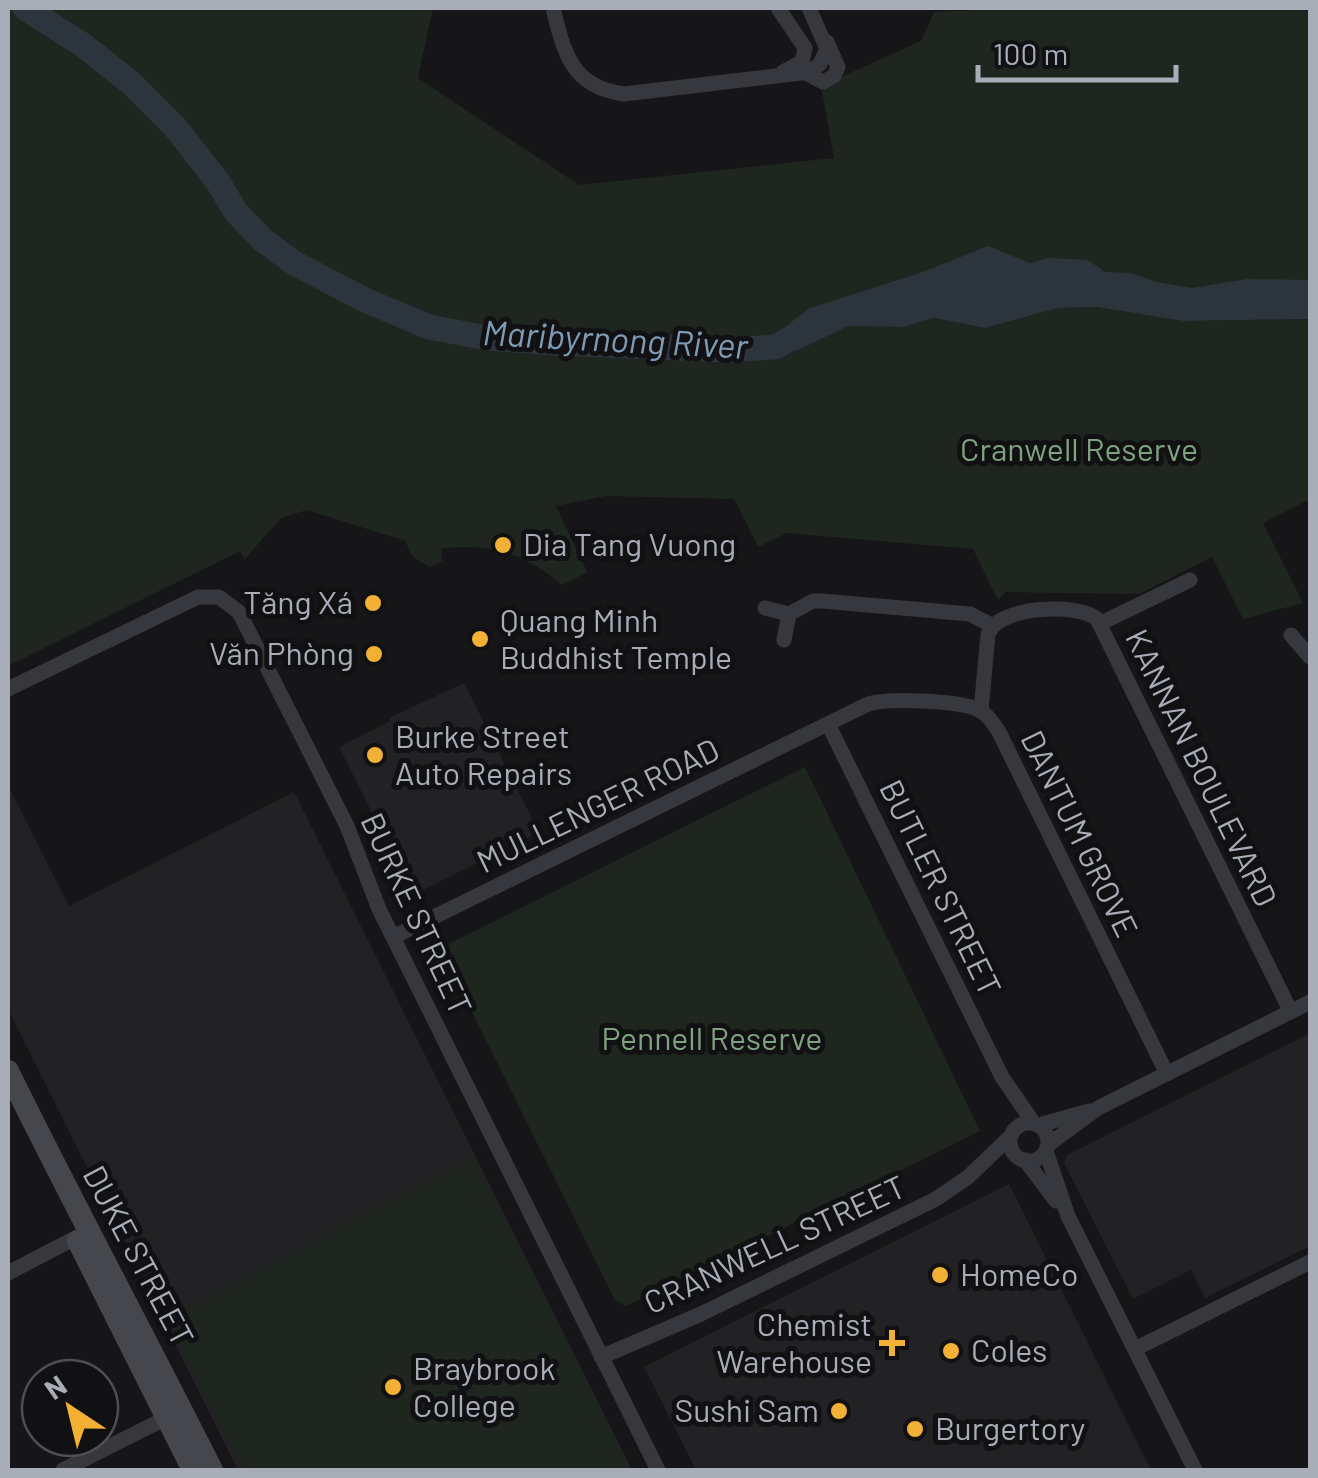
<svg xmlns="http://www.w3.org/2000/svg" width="1318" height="1478" font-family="Barlow,sans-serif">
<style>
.built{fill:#222225}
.green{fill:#1e261f}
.water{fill:#2c353c}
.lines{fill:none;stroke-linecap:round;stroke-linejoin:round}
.river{stroke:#2c353c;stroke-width:25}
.street{stroke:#37383d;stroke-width:15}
.secondary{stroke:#45474d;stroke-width:22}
.poi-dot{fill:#f2b134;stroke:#111113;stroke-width:4}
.labels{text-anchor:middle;stroke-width:10;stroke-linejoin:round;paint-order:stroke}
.park-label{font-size:32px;fill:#7fa381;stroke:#111113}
.poi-label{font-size:32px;fill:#a8adb8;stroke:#111113;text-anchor:start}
.street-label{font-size:32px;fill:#a8adb8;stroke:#111113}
.water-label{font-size:35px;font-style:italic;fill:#7f9bb3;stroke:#111113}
</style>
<rect width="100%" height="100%" fill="#161618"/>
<path class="built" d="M464,683L539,832L413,895L339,747L390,721L389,718Z
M8,785L69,906L294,792L632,1470H238L8,1009Z
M1310,1033V1246L1205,1298L1191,1270L1133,1299L1064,1163L1067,1155Z
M1009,1184L1151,1470H696L644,1367Z"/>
<path class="green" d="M8,8H433L418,78L579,185L834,158L821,86L921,41L934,12L1025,8H1310V295L876,297L797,351L848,326L903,327L934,318L985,328L1058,308L1097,307L1183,321L1310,319V499L1263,523L1303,603L1243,619L1212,557L1139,594L1006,592L998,600L973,549L787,533L758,547L734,499L606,496L556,506L587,572L562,585C527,554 487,542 441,549L442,561L429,567L413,557L405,541L307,510L281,518L245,559L240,551L8,666Z
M805,767L980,1131L626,1306L615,1300L440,948Z
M473,1158L631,1470H244L167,1319Z"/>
<path class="water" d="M988,246L1030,263L1048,258L1088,260L1105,272L1131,273L1156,282L1192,288L1248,279L1310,280V319L1183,321L1097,307L1058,308L985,328L934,318L903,327L848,326L797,351L775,347L790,323L810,308L923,272Z"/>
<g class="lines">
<path class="river" d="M25,8L83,45L131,83L175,127L218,182L236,212L263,240L294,263L365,300L429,327L487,338L555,343L728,350L775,347L804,331"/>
<path class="street" d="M553,8C564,54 572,87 624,94L809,72L820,64L827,49L809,8
M778,8L805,48L802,62L783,72
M806,73L823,82L834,76L838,67L827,42
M765,608L789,614L784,640
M789,614L813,601H822L970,614L991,625
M1099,624L1190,580
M1291,635L1310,657
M8,689L198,597H219L239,612L347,826L379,909L658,1470
M981,710L988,635C996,606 1077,602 1097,619L1291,1012
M828,724L1002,1077L1033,1122
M393,937L866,705C885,697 958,701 977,709C987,713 993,723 999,732L1167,1074
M1010 1142a19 19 0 1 1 38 0a19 19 0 1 1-38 0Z
M1039,1125L1089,1111
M1048,1145L1098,1108L1310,1002
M1046,1151L1068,1216L1195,1470
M1025,1160L1056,1201
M8,1273L85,1233
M1135,1349L1310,1262
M601,1357L701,1314L936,1199L968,1177L1011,1136
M63,1470L174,1414"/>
<path class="secondary" d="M8,1071C74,1205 145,1337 212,1470
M78,1241L193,1470"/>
</g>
<g class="poi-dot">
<circle cx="503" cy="545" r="10"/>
<circle cx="373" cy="603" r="10"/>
<circle cx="480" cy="639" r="10"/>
<circle cx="374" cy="654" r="10"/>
<circle cx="375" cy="755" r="10"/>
<circle cx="940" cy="1275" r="10"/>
<path d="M887 1328h10v10h10v10h-10v10h-10v-10h-10v-10h10z"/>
<circle cx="951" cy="1351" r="10"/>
<circle cx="393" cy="1387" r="10"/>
<circle cx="839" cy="1411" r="10"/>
<circle cx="915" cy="1429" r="10"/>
</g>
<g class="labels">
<g class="park-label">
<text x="1079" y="461">Cranwell Reserve</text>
<text x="712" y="1050">Pennell Reserve</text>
</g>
<g class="poi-label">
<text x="523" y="556">Dia Tang Vuong</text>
<text x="353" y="614" text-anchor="end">Tăng Xá</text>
<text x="500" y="632">Quang Minh<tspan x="500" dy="37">Buddhist Temple</tspan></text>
<text x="354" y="665" text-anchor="end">Văn Phòng</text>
<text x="395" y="748">Burke Street<tspan x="395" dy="37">Auto Repairs</tspan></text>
<text x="960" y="1286">HomeCo</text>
<text x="872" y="1336" text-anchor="end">Chemist<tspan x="872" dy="37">Warehouse</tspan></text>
<text x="971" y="1362">Coles</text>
<text x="413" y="1380">Braybrook<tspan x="413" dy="37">College</tspan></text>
<text x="819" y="1422" text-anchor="end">Sushi Sam</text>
<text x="935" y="1440">Burgertory</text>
</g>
<g class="street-label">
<text transform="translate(1201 768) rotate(64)" y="11">KANNAN BOULEVARD</text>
<text transform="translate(598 806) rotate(-26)" y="11">MULLENGER ROAD</text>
<text transform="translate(1079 834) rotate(64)" y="11">DANTUM GROVE</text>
<text transform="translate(940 888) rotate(64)" y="11">BUTLER STREET</text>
<text transform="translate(416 914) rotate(65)" y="11">BURKE STREET</text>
<text transform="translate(775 1245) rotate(-25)" y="11">CRANWELL STREET</text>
<text transform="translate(138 1256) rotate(62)" y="11">DUKE STREET</text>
</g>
<g class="water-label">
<text transform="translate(615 340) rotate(3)" y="12">Maribyrnong River</text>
</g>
</g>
<rect width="1318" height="1478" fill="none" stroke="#a8adb8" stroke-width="20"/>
<g transform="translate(70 1408) rotate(325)"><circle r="48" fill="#111113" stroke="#4d4f55" stroke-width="2.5"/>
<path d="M0-8L18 38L0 25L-18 38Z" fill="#f2b134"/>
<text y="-15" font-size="28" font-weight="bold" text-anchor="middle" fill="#a8adb8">N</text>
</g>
<path d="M978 65v15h198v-15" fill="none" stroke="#a8adb8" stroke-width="5"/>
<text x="993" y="65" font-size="30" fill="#a8adb8" stroke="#111113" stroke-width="8" paint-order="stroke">100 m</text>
</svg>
